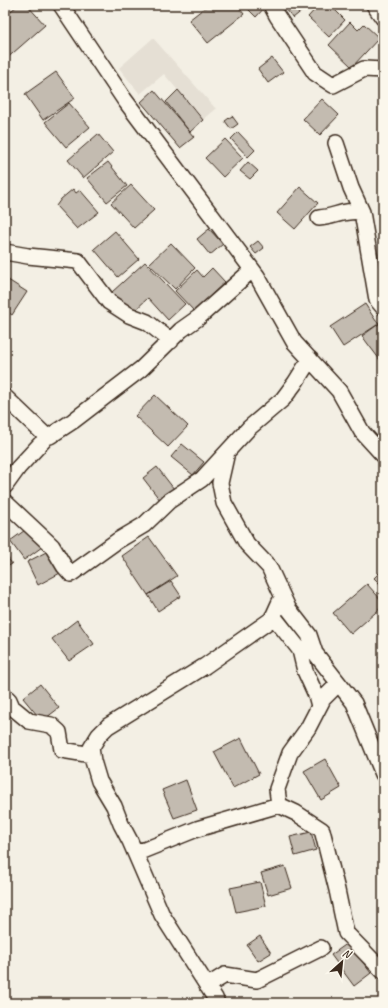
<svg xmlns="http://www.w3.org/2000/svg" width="388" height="1008" font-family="Caveat,sans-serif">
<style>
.built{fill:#e5dfd4}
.building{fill:#c3bbb0;stroke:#3b2a1e}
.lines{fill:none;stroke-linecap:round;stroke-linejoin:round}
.minor-casing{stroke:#3b2a1e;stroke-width:18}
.minor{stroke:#fbf7ec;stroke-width:15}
</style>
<rect width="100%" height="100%" fill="#f3efe4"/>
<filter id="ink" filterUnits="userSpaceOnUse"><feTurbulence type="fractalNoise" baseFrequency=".025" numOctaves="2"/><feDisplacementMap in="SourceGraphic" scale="8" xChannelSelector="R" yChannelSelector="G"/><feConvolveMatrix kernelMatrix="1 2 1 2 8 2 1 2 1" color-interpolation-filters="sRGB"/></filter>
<g filter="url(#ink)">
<path class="built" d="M153,38L216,109L203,120L164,74L140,94L119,68Z"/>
<path class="building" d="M18,5H27L45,25L5,60V23L7,21L5,16Z
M208,5H237L244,14L208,43L189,20Z
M244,5H267L256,17Z
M283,5H309L293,18Z
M319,5H330L345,20L329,37L308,17Z
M350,22L358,30L364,24L379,38L352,67L329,45Z
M272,58L283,72L268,83L258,69Z
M56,72L75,98L43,120L25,94Z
M154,90L194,137L180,148L141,102Z
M178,90L203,120L190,132L166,102Z
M322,99L339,115L320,135L303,119Z
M69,103L90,127L66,147L45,122Z
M232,116L238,124L231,129L225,121Z
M238,132L255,150L248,157L231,139Z
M98,134L113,152L83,178L68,160Z
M225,139L243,158L223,177L205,158Z
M108,162L127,186L107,202L87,178Z
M248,162L258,171L250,179L240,171Z
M131,185L154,210L134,228L111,203Z
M300,187L318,203L295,229L277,213Z
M73,189L76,193L80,190L99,212L77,229L56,206L61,199Z
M209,229L223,244L210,255L197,239Z
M115,231L139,259L118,277L94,249Z
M258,241L264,248L256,254L250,247Z
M171,243L195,268L175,289L149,264Z
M145,262L185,304L168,320L148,298L132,313L112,292Z
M212,268L225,282L194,311L175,291L197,270L203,277Z
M5,278L27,292L12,315L5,310Z
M365,304L376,321L380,323L343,347L330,327Z
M380,323L383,328V364L362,336Z
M155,395L188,426L168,447L135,416Z
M182,444L204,462L193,475L171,457Z
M157,467L174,489L160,500L143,478Z
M28,528L42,547L24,560L10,541Z
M149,537L177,576L148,595L122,556Z
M50,550L62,572L38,585L27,562Z
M5,554L12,564L5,568Z
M383,569V587L374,578Z
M171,581L181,596L158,611L148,595Z
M367,584L383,602V606L351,634L333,613Z
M77,620L94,644L69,661L52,639Z
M383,655V663L379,657Z
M40,684L59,708L42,721L23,698Z
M241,738L259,774L233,788L214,752Z
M325,759L341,788L321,800L304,771Z
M186,780L197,810L174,818L162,790Z
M311,832L316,850L295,856L290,837Z
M285,866L292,888L268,895L261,873Z
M260,882L266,906L236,912L230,888Z
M260,936L271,953L258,961L247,945Z
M348,943L371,973L354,986L331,955Z"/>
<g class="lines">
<g class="minor-casing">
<path id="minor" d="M61,5L124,99L257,276L294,342L339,391L362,432L383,455
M271,5L277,16L315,73L333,85L364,69L383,70
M374,5L383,18
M336,143L351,188L362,212L377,300L383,307
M319,218C335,217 345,209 362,212
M5,252L28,256L78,261L109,302L129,315L147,322L171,341
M5,397L45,435L44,440L18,468L5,486
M45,435L50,436L73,421L141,369L181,330L198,318L252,270
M227,452L220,483L224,503L247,544L269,567L288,608L309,635L315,653L354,703L383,774
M5,502L52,546L64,566L71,574L117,541L144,525L169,501L202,479L249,428L283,399L295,383L310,359
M273,616L300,650L305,671L316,695L319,706
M338,684L323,699L308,728L290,753L277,789L279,805L296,813L322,830L337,890L346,933L383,971
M5,696L9,700L12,707L29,721L51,725L59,732L62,750L92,755
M134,849L142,851L197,829L279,805
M207,986L225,975L257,980L321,948
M217,1003L215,998L162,915L130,841L121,824L114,806L99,781L93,761L91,748L99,735L108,726L205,666L272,619L282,597"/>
</g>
<use href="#minor" class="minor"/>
</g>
</g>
<rect width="388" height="1008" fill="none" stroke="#fbf7ec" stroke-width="20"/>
<rect x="10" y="10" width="368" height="988" fill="none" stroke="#3b2a1e" stroke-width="1.5" filter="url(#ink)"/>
<g transform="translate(342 962) rotate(27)" stroke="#fbf7ec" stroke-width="3" paint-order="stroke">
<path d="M0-3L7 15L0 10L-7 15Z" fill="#3b2a1e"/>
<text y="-6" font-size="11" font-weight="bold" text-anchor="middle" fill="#3b2a1e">N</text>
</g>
</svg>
